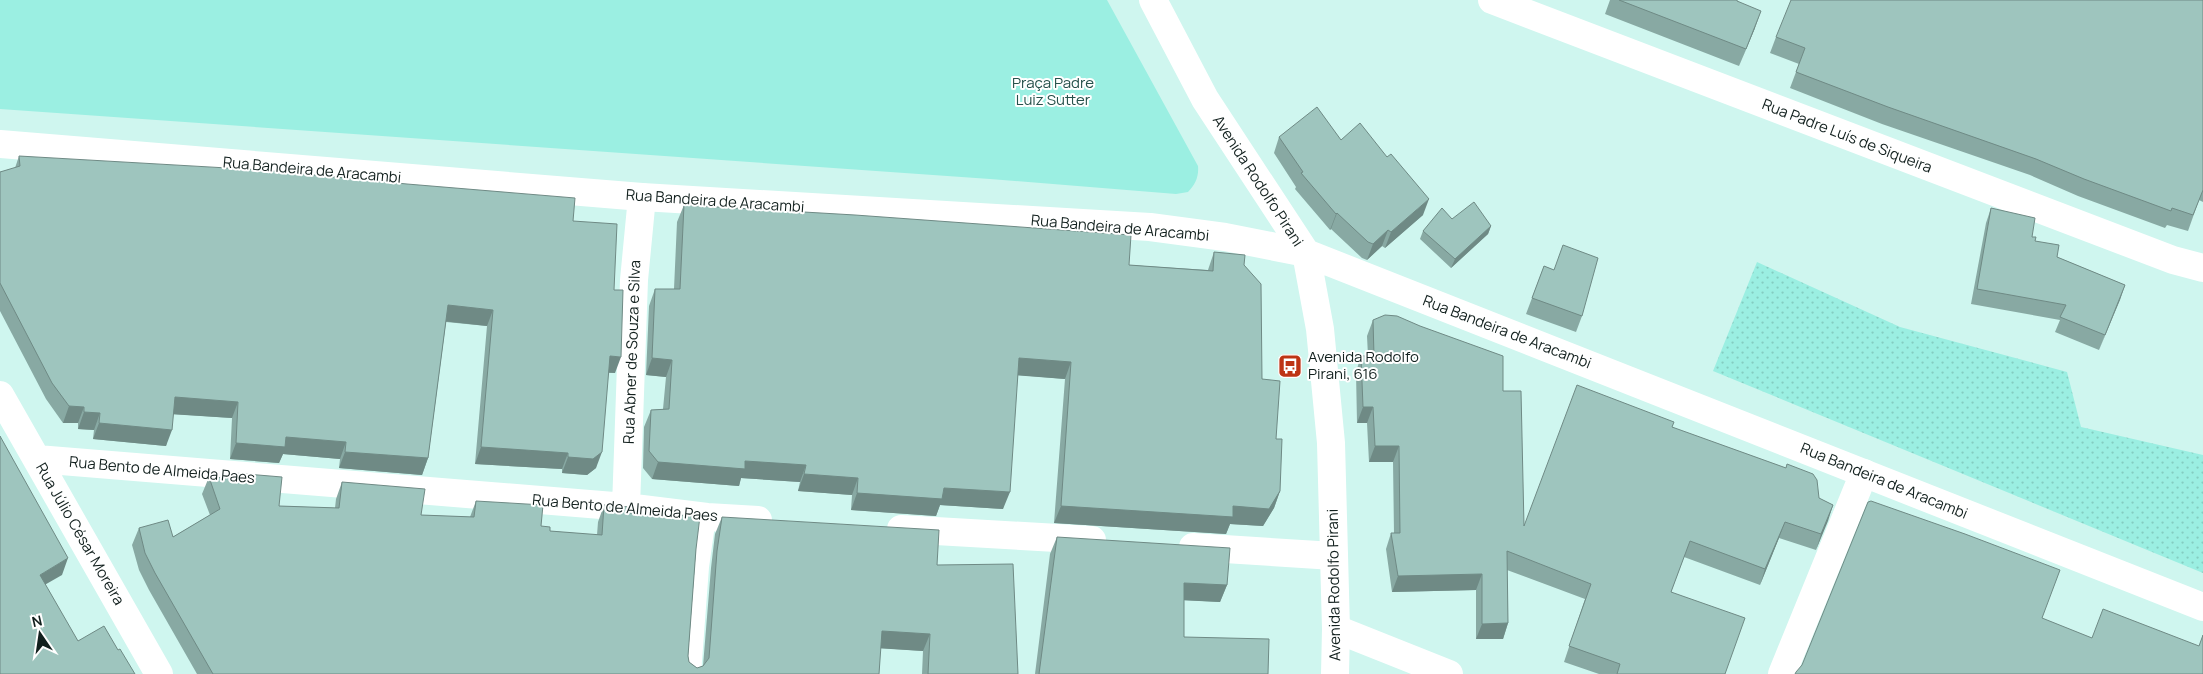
<svg xmlns="http://www.w3.org/2000/svg" width="2203" height="674" font-family="Manrope,sans-serif">
<style>
.grass{fill:url(#grass-dots)}
.park{fill:#9befe2}
.lines{fill:none;stroke-linecap:round;stroke-linejoin:round}
.service{stroke:#fff;stroke-width:18}
.minor{stroke:#fff;stroke-width:28}
.tertiary{stroke:#fff;stroke-width:28}
.secondary{stroke:#fff;stroke-width:28}
.wall{fill:#88a9a3}
.shaded-wall{fill:#6f8a85}
.building{fill:#9ec5be;stroke:#6f8a85}
.labels{text-anchor:middle;stroke-width:4;stroke-linejoin:round;paint-order:stroke}
.park-label{font-size:15px;fill:#26514b;stroke:#fff}
.street-label{font-size:15px;fill:#12201e;stroke:#fff}
.poi-label{font-size:15px;fill:#12201e;stroke:#fff;text-anchor:start}
</style>
<defs>
<pattern id="grass-dots" width="8" height="8" patternUnits="userSpaceOnUse" patternTransform="scale(1.25)"><rect width="8" height="8" fill="#9befe2"/><path d="M2 2h.1M6 6h.1" fill="none" stroke="#84cdc1" stroke-width="1.8" stroke-linecap="round"/></pattern>
</defs>
<rect width="100%" height="100%" fill="#cff6ef"/>
<path class="grass" d="M1757,262L1900,327L2067,372L2081,427L2203,455V573L1713,371Z"/>
<path class="park" d="M0,0H1107L1198,166C1199,177 1195,185 1188,192L1176,194L990,179L0,109Z"/>
<g class="lines">
<path class="service" d="M692,674L700,567L707,517"/>
<path class="minor" d="M1492,0L2173,260L2203,268
M0,395L159,674
M37,459L626,507L707,517L758,520
M626,507L634,280L642,197
M901,529L1092,540
M1193,547L1334,556
M1336,629L1449,674
M1782,674L1864,473"/>
<path class="tertiary" d="M0,144L642,197L1150,227L1225,237L1306,253"/>
<path class="secondary" d="M1153,0L1205,99L1306,253L1320,329L1331,443L1336,629L1335,674
M1306,253L2203,607"/>
</g>
<path class="wall" d="M1610,0H1737V1L1755,28L1739,66L1605,14Z
M2203,0V202L2199,200L2188,231L2167,225L2165,228L2078,196L2030,175L1882,124L1790,88L1799,64L1770,53L1776,37Z
M1279,137L1341,140L1423,215L1385,248L1382,246L1367,260L1362,258L1331,229L1330,230L1295,189L1296,187L1274,153Z
M19,156L573,221L614,290L615,373H608L596,468L587,475L562,473V469L475,464L487,326L446,322L428,458L422,475L339,468L340,459L283,454L279,463L230,459L232,418L173,414L166,446L93,439L94,430L78,429V423H63L46,399L0,311V172L15,168Z
M684,205L1129,265L1208,270L1214,252L1244,265L1262,379L1276,439L1280,491L1274,508L1263,526L1230,524L1226,534L1054,523L1065,379L1018,375L1003,509L940,505L936,516L851,510L852,495L798,491L800,482L741,478L739,486L652,479L643,468L644,427L651,410L663,409L666,377L646,375L649,306L655,289H674L677,222Z
M1991,208L2032,237L2035,241L2057,257L2125,285L2099,350L2055,332L2060,320L1971,304L1986,223Z
M1452,219L1491,226L1488,234L1451,268L1420,239L1423,231Z
M1544,266L1554,270L1582,316L1576,332L1526,314Z
M1373,320L1503,391L1524,526L1672,427L1833,505L1816,550L1779,538L1760,585L1684,557L1671,592L1725,674H1599L1564,662L1585,599L1507,570L1508,623L1503,639H1476V590L1392,592L1386,549L1391,533H1394L1393,462H1369L1367,423H1357L1356,372L1361,356H1368L1367,336Z
M234,473L279,506L335,508L336,499L342,482L421,515L470,517L476,501L541,526L550,531L597,535L598,522L604,505L630,513L696,549L688,656L689,662L697,668L703,666L711,568L715,534L722,517L937,565L1018,674H922L923,651L880,648L879,674H197L149,590L139,570L132,545L139,528L173,537L210,515L202,494L209,477L232,478Z
M1057,537L1227,585L1220,602L1184,600V637L1268,674H1035L1050,554Z"/>
<path class="shaded-wall" d="M1761,11L1755,28L1739,66L1746,49Z
M1429,199L1423,215L1385,248L1391,232Z
M1337,213L1331,229L1330,230L1336,214Z
M1491,226L1488,234L1451,268L1455,259Z
M1388,230L1382,246L1367,260L1373,244Z
M2125,285L2120,300L2099,350Z
M448,305L493,310L487,326L442,321Z
M610,356L621,357L615,373L604,372Z
M652,358L672,360L666,377L646,375Z
M1019,358L1071,362L1065,379L1013,375Z
M175,397L238,402L232,418L169,414Z
M69,406L84,407L78,423H63Z
M1363,407H1373L1367,423H1357Z
M84,412L100,413L94,430L78,429Z
M99,423L172,430L166,446L93,439Z
M286,437L346,442L340,459L283,454L279,463L230,459L236,443Z
M1375,446H1399L1393,462H1369Z
M481,447L568,453L562,469L475,464Z
M345,452L428,458L422,475L339,468Z
M602,452L596,468L587,475L562,473L568,457Z
M745,461L806,465L800,482L741,478L739,486L652,479L658,462Z
M804,474L858,478L852,495L798,491Z
M944,488L1010,492L1003,509L940,505L936,516L851,510L857,493Z
M1280,491L1274,508L1263,526L1230,524L1226,534L1054,523L1061,506H1233Z
M1833,505L1828,521L1816,550L1821,534Z
M1785,522L1779,538L1760,585L1765,569Z
M68,558L62,575L34,591L40,575Z
M1482,574L1476,590L1392,592L1398,576Z
M1184,583L1227,585L1220,602L1178,600Z
M1508,623L1503,639H1476L1482,624Z
M882,631L930,634L923,651L875,648Z"/>
<path class="building" d="M1619,0H1737V1L1761,11L1746,49Z
M1791,0H2203V190L2193,215L2172,208L2171,211L2084,179L2036,159L1888,107L1796,72L1805,48L1776,37Z
M1317,107L1341,140L1360,123L1387,157L1391,154L1429,199L1391,232L1388,230L1373,244L1368,242L1337,213L1336,214L1301,173L1303,172L1279,137Z
M19,156L262,170L407,184L575,198L573,221L617,224L614,290H623L621,357L610,356L602,452L593,459L568,457V453L481,447L493,310L448,305L428,458L345,452L346,442L286,437L285,447L236,443L238,402L175,397L172,430L99,423L100,413L84,412V407L69,406L52,383L0,283V172L20,166Z
M1474,202L1491,226L1455,259L1423,231L1442,208L1452,219Z
M684,205L855,215L1131,235L1129,265L1213,271L1214,252L1245,255L1244,265L1261,284L1262,379L1280,381L1276,439H1282L1280,491L1269,509L1233,506V517L1061,506L1071,362L1019,358L1010,492L944,488L942,499L857,493L858,478L804,474L806,465L745,461V469L658,462L649,451L651,410L669,409L672,360L652,358L655,289H680Z
M1991,208L2035,218L2032,237H2036L2035,241L2059,245L2057,257L2125,285L2105,335L2060,317L2066,305L1977,289Z
M1563,245L1598,258L1582,316L1532,298L1544,266L1554,270Z
M1385,315L1397,316L1420,326L1503,356V391H1521L1524,526L1577,385L1674,422L1672,427L1786,468L1787,464L1813,474L1817,480L1819,498L1833,505L1821,534L1785,522L1765,569L1690,541L1671,592L1745,618L1725,674H1617L1620,664L1569,646L1591,584L1507,551L1508,623L1482,624V574L1398,576L1391,533H1400L1399,446H1375L1373,407H1363L1361,356H1374L1373,320Z
M0,436L68,558L40,575L78,641L104,626L118,650L120,649L135,674H0Z
M234,473L282,477L279,506L339,508L342,482L425,489L421,515L474,517L476,501L543,505L541,526L550,527V531L602,535L604,505L630,507V513L700,516L696,549L688,656L689,662L697,668L703,666L709,658L717,551L722,517L939,530L937,565L1013,564L1018,674H928L930,634L882,631L879,674H213L155,573L145,553L139,528L168,520L173,537L220,509L209,477L233,478Z
M1871,501L1965,534L2060,570L2042,618L2092,638L2103,609L2199,646L2203,635V674H1795L1796,672L1802,665L1868,502Z
M1057,537L1230,548L1227,585L1184,583V637L1269,639L1268,674H1039Z"/>
<defs>
<g id="bus-square" transform="scale(1.25)"><rect x="-9" y="-9" width="18" height="18" rx="4" fill="#be3415" stroke="#fff"/><path d="M-5-6H5V4H4V6H2V4H-2V6H-4V4H-5ZM-3.5-4V0h7V-4ZM-3.5 1.2v1.5H-2V1.2ZM2 1.2v1.5H3.5V1.2Z" fill="#fff"/></g>
</defs>
<g fill-rule="evenodd">
<use href="#bus-square" x="1290" y="366"/>
</g>
<g class="labels">
<g class="park-label">
<text x="1053" y="88">Praça Padre<tspan x="1053" dy="17">Luiz Sutter</tspan></text>
</g>
<g class="street-label">
<text transform="translate(1847 136) rotate(21)" y="5">Rua Padre Luís de Siqueira</text>
<text transform="translate(312 170) rotate(5)" y="5">Rua Bandeira de Aracambi</text>
<text transform="translate(1258 181) rotate(57)" y="5">Avenida Rodolfo Pirani</text>
<text transform="translate(715 201) rotate(4)" y="5">Rua Bandeira de Aracambi</text>
<text transform="translate(1120 228) rotate(5)" y="5">Rua Bandeira de Aracambi</text>
<text transform="translate(1507 332) rotate(21)" y="5">Rua Bandeira de Aracambi</text>
<text transform="translate(632 352) rotate(-88)" y="5">Rua Abner de Souza e Silva</text>
<text transform="translate(162 470) rotate(5)" y="5">Rua Bento de Almeida Paes</text>
<text transform="translate(1884 481) rotate(22)" y="5">Rua Bandeira de Aracambi</text>
<text transform="translate(625 508) rotate(5)" y="5">Rua Bento de Almeida Paes</text>
<text transform="translate(80 534) rotate(60)" y="5">Rua Júlio César Moreira</text>
<text transform="translate(1334 585) rotate(-91)" y="5">Avenida Rodolfo Pirani</text>
</g>
<g class="poi-label">
<text x="1308" y="362">Avenida Rodolfo<tspan x="1308" dy="17">Pirani, 616</tspan></text>
</g>
</g>
<g transform="translate(40 634) rotate(347)" stroke="#ffffff" stroke-width="4" paint-order="stroke">
<path d="M0-4L9 19L0 12L-9 19Z" fill="#12201e"/>
<text y="-8" font-size="14" font-weight="bold" text-anchor="middle" fill="#12201e">N</text>
</g>
</svg>
